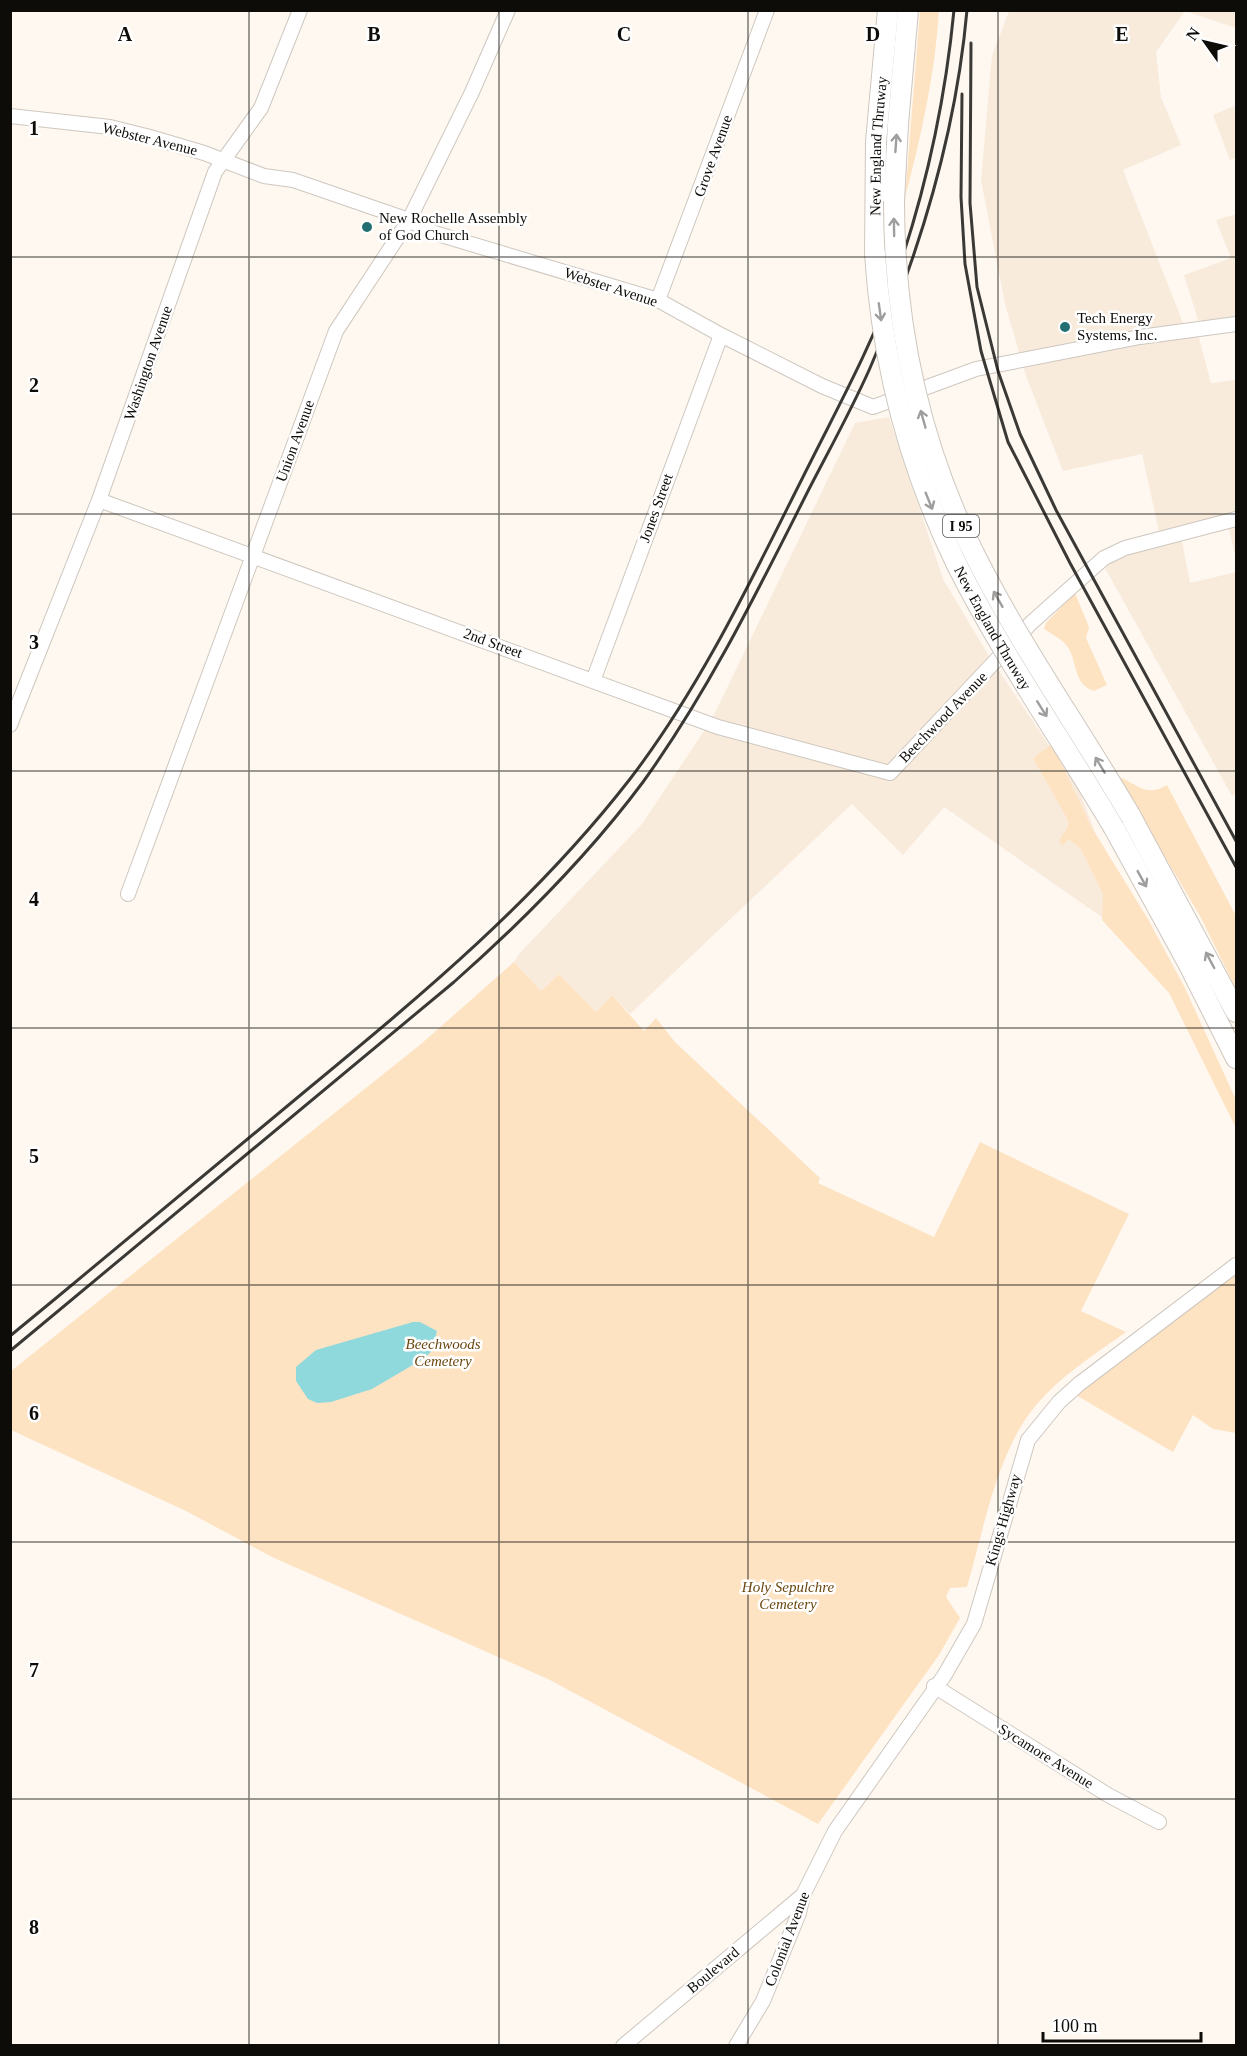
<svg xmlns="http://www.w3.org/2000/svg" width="1247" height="2056" font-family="Georgia,serif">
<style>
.built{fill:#f8ebdc}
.green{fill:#fee3c3}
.water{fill:#8fd9dd}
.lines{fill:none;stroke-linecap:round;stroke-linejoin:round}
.tertiary-casing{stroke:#cec7bf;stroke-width:16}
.motorway-casing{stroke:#cec7bf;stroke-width:22}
.tertiary{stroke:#fff;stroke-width:14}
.motorway{stroke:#fff;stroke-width:20}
.rail{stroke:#3b3935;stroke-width:3}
.motorway-bridge-casing{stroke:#cec7bf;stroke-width:22;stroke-linecap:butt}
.motorway-bridge{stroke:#fff;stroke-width:20}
.oneway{stroke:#9f9e9d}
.grid{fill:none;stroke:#0e0c09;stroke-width:1.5;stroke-opacity:0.55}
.poi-dot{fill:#236e72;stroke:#fff;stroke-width:2}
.labels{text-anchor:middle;stroke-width:5;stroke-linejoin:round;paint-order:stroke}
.shield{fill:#fff;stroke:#565553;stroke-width:1.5}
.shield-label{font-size:14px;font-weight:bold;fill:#0e0c09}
.street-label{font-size:15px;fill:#0e0c09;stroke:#fff}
.poi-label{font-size:15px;fill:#0e0c09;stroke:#fff;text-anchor:start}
.park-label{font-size:15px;font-style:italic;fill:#6a460f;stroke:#fff}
.grid-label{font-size:20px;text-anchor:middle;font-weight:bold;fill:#0e0c09;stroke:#fff;stroke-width:5;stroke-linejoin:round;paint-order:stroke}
</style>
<rect width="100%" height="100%" fill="#fef8f1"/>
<path class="built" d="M1009,11H1236V28L1185,11L1156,52L1161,97L1181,145L1123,170L1185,328L1196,327L1211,383L1236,380V558L1226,519L1180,531L1190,583L1236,572V793L1232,796L1100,559L1160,536L1142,454L1063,471L1026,376L1005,304L981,180L992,56Z
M1236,105V157L1230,160L1213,115Z
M1236,214V322L1200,326L1184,275L1231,258L1216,220Z
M889,417L943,579L989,656L1079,790L1122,903L1106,920L944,807L903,855L852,804L630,1014L612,995L596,1012L559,974L541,991L514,962L519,954L642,824L712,719L855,423Z"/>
<path class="green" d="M920,11H939C935,75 921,136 905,198Z
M1075,593L1089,627L1086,638L1107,685L1094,691C1075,685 1077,666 1070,651C1065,640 1054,636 1044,629L1046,623Z
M1052,744L1092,828L1148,919L1185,988L1236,1100V1128L1169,993L1102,920L1103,894L1081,849L1069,839L1062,846L1059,840L1068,827V820L1033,758Z
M1117,776C1138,784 1145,798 1167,785L1236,916V989L1200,916Z
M514,962L541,991L559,974L596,1012L612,995L644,1031L656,1018L675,1042L820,1178L818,1183L934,1237L980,1142L1129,1214L1081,1311L1126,1332C1095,1354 1062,1375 1037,1404C997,1450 984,1529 967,1587L950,1588L946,1597L960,1618L939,1655L818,1824L548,1679L272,1557L186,1511L11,1430V1371L421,1044Z
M1236,1267V1433L1213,1429L1193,1415L1173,1452L1074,1394Z"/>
<path class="water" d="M413,1322H420L437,1331L432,1351L423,1359L372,1389L331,1402L317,1403L308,1399L296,1381V1367L316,1350Z"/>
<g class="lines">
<g class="tertiary-casing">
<path id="tertiary" d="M10,116L110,127L150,137L204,153L264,176L293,180L409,220L431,232L658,300L721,335L822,386L873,407L976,369L1140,337L1236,324
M658,300L767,10
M99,500L718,727L890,773L1031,623L1104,558L1125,548L1236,519
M593,681L721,335
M10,725L99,500L215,172L261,108L300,10
M128,894L336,331L409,220L472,92L508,10
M934,1686L1108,1795L1159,1822
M623,2046L803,1895
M736,2046L763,2001L799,1913L803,1895L835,1831L944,1676L974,1624L1028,1440L1059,1402L1079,1384L1236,1265"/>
</g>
<g class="motorway-casing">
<g id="motorway">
<path d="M894,201L898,124L908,10"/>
<path id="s1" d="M875,254L876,142L888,10"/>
<path d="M1130,815L1236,1012"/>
<path d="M1114,828L1188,963L1236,1058"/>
</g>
</g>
<use href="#tertiary" class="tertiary"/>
<use href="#motorway" class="motorway"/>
<path class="rail" d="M971,43L970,203L977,287L998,371L1020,434L1056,510L1236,841
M962,94L961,197L965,264L981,351L1008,442L1070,563L1236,867
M10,1336C110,1254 209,1171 309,1088C425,992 536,900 630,779C703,684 755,572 809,465C839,405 872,345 894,282C925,194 945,103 954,10
M10,1351L454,982C523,921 588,856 643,782C708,692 757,592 807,493C828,452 851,411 870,368C919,255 956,134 967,10"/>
<g class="motorway-bridge-casing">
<g id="motorway-bridge">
<path d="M894,201C894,317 917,432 966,537C1012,634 1076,723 1130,815"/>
<path id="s2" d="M875,254C882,361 909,466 956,563C1002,655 1062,740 1114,828"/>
</g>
</g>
<use href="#motorway-bridge" class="motorway-bridge"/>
</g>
<defs><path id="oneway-shaft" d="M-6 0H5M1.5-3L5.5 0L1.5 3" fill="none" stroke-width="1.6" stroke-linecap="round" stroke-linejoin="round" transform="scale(1.5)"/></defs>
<g class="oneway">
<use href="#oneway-shaft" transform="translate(896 143) rotate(-86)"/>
<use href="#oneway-shaft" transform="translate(894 227) rotate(-91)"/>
<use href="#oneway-shaft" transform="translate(880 312) rotate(82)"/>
<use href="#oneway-shaft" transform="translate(923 419) rotate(-106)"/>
<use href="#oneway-shaft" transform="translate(929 501) rotate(68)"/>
<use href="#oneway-shaft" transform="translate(998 599) rotate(-120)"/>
<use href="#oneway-shaft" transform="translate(1042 709) rotate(58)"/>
<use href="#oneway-shaft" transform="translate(1100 765) rotate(-121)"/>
<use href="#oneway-shaft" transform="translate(1142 879) rotate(61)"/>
<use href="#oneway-shaft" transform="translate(1210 960) rotate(-118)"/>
</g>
<path class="grid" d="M249,10V2046M499,10V2046M748,10V2046M998,10V2046M10,257H1236M10,514H1236M10,771H1236M10,1028H1236M10,1285H1236M10,1542H1236M10,1799H1236"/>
<g class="poi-dot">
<circle cx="367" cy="227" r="6"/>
<circle cx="1065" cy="327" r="6"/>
</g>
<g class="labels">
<rect class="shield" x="943" y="515" width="36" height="22" rx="4.5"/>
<g class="shield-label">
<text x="961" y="531">I 95</text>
</g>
<g class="street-label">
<text transform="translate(150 139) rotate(14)" y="5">Webster Avenue</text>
<text dy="5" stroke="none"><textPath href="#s1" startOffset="108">New England Thruway</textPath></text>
<text transform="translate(713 156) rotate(-70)" y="5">Grove Avenue</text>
<text transform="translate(611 287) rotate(18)" y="5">Webster Avenue</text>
<text transform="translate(148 363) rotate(-71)" y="5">Washington Avenue</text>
<text transform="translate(295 441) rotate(-70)" y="5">Union Avenue</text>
<text transform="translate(656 508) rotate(-70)" y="5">Jones Street</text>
<text dy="5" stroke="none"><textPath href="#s2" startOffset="396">New England Thruway</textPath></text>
<text transform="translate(493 643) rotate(20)" y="5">2nd Street</text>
<text transform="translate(943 717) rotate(-46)" y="5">Beechwood Avenue</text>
<text transform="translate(1003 1520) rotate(-74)" y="5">Kings Highway</text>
<text transform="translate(1046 1756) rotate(32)" y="5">Sycamore Avenue</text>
<text transform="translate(787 1939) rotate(-69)" y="5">Colonial Avenue</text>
<text transform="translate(713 1970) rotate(-40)" y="5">Boulevard</text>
</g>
<g class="poi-label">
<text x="379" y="223">New Rochelle Assembly<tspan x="379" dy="17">of God Church</tspan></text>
<text x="1077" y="323">Tech Energy<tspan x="1077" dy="17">Systems, Inc.</tspan></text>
</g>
<g class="park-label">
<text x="443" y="1349">Beechwoods<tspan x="443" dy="17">Cemetery</tspan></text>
<text x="788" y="1592">Holy Sepulchre<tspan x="788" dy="17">Cemetery</tspan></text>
</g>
</g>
<g class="grid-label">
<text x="125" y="41">A</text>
<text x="374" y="41">B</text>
<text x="624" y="41">C</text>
<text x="873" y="41">D</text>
<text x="1122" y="41">E</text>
<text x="34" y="135">1</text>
<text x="34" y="392">2</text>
<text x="34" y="649">3</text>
<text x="34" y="906">4</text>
<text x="34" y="1163">5</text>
<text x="34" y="1420">6</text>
<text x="34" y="1677">7</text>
<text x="34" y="1934">8</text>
</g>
<rect width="1247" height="2056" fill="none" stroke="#0e0c09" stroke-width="24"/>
<g transform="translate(1205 42) rotate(304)" stroke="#ffffff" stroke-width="4.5" paint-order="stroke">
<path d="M0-4.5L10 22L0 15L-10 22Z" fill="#0e0c09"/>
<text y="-9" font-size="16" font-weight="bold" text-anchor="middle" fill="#0e0c09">N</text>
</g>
<path d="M1043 2032v9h158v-9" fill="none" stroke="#0e0c09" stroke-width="3"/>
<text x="1052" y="2032" font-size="18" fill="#0e0c09" stroke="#ffffff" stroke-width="4.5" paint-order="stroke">100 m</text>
</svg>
